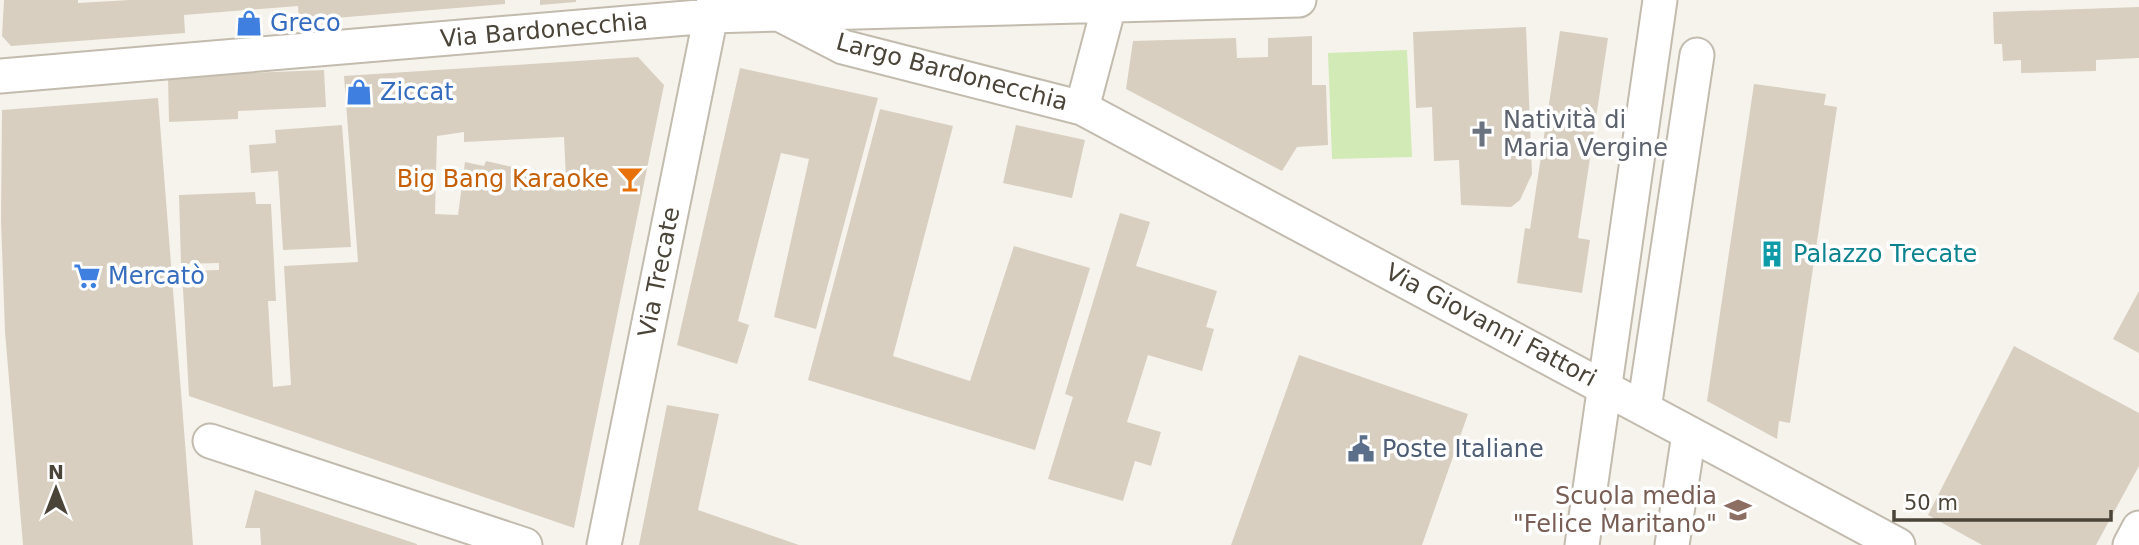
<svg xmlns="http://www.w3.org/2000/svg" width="2139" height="545" font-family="'DejaVu Sans',sans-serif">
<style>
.green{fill:#d2eab5}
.building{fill:#d8cfc1;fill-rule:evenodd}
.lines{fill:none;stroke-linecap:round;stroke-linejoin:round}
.street-casing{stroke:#c2bbae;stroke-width:37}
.street{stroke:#fff;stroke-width:33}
.labels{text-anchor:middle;stroke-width:7;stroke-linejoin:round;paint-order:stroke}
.shop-label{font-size:24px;fill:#366cbe;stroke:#fff;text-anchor:start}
.street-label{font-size:24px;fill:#4b4439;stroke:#fff}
.worship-label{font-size:24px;fill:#5b616d;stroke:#fff;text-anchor:start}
.food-label{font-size:24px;fill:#c56008;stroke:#fff;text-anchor:end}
.culture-label{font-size:24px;fill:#0d838f;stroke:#fff;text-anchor:start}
.service-label{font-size:24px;fill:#4e5e75;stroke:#fff;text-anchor:start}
.education-label{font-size:24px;fill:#785e54;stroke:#fff;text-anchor:end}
</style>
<rect width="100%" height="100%" fill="#f6f3ec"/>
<path class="green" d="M1407,50L1412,157L1332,159L1328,53Z"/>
<path class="building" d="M4,0H78V3L130,0H505V4L299,21L298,6L184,15L185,33L11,46L2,36Z
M540,0H576V2L540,5Z
M2139,7V58L2096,60V71L2021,73V60L2003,61L2002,44H1994L1993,12Z
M1526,27L1532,174L1520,200L1511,207L1461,205L1459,160L1434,161L1432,107L1416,108L1413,32Z
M1560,31L1608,38L1578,238L1590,240L1582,293L1517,283L1525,228L1530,229Z
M1312,36V85H1326L1328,145L1297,147L1282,171L1126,89L1133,41L1236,38L1237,58L1268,57V38Z
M638,57L664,85L574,528L189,396L182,271L219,270V263L181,264L179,195L255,192L256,204H271L276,301H268L273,387L291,385L284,266L358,262L344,76ZM464,132V142L564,137L566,179L486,161L484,166L465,162L458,215L435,214L437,136Z
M740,68L878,98L816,329L774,317L809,159L781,153L738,321L749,325L737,364L677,345Z
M324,70L326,107L238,111V119L169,122L168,76Z
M1754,84L1826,94L1824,105L1837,107L1790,423L1779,421L1777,439L1707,401Z
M158,98L193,545H23L5,332L1,220L2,110Z
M880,109L953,126L893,356L970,381L1014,246L1090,268L1035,450L808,380Z
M342,125L351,247L283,250L278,171L251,173L249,145L276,143L275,130Z
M1016,125L1085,140L1072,198L1003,183Z
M1120,213L1150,222L1136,266L1217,291L1206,327L1214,329L1202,371L1148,355L1127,422L1161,432L1151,466L1135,461L1123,501L1048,479L1073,397L1065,394Z
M2139,291V353L2113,339Z
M2014,346L2139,413V466L2096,545H1982L1928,515Z
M1299,355L1468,414L1422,545H1231Z
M667,405L719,414L698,510L799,545H639Z
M255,490L417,544V545H261L260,528H245Z"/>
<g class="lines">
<g class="street-casing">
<path id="street" d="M783,16L843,47L1082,108L1109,6L1090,1
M0,76L710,16L1299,0
M1082,108L1898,545
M1644,409L1697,55
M210,441L525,545
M604,545L714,0
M1582,545L1660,0
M1672,545L1689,434
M2130,545L2139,528"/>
</g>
<use href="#street" class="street"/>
</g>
<defs>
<g id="shop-bare" transform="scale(2.1)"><path d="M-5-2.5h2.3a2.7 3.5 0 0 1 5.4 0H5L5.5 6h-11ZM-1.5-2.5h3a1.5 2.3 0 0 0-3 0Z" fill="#3f7fe0" stroke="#fff" stroke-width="2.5" paint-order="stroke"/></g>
<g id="church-bare" transform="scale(2.1)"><path d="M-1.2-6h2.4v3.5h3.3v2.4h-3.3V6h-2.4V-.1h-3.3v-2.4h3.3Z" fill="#6b7280" stroke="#fff" stroke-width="2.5" paint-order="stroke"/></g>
<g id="bar-bare" transform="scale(2.1)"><path d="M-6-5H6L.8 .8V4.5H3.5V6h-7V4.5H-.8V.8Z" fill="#e8710a" stroke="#fff" stroke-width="2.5" paint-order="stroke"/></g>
<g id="building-bare" transform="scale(2.1)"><path d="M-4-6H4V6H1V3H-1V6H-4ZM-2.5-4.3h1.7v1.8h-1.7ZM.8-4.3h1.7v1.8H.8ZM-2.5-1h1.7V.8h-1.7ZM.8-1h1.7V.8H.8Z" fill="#0f9aa8" stroke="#fff" stroke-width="2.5" paint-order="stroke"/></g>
<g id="supermarket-bare" transform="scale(2.1)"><path d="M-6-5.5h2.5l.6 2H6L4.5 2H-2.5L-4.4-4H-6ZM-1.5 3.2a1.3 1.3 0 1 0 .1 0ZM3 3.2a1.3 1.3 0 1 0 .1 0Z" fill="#3f7fe0" stroke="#fff" stroke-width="2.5" paint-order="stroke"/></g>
<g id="civic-bare" transform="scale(2.1)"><path d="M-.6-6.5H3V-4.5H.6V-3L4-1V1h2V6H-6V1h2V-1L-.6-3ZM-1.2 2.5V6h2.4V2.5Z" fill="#5c6f8a" stroke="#fff" stroke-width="2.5" paint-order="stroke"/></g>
<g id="school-bare" transform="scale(2.1)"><path d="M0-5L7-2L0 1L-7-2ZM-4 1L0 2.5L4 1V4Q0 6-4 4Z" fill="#8d6e63" stroke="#fff" stroke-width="2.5" paint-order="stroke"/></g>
</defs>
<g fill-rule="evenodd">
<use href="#shop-bare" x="249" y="23"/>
<use href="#shop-bare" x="359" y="92"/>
<use href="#church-bare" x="1482" y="134"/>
<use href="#bar-bare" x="630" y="179"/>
<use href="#building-bare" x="1772" y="254"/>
<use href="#supermarket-bare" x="87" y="276"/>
<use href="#civic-bare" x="1361" y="449"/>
<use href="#school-bare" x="1738" y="510"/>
</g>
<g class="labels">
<g class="shop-label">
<text x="270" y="31">Greco</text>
<text x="380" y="100">Ziccat</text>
<text x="108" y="284">Mercatò</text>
</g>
<g class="street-label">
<text transform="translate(544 30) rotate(-5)" y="8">Via Bardonecchia</text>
<text transform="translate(952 72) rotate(15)" y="8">Largo Bardonecchia</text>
<text transform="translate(659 272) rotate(-79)" y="8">Via Trecate</text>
<text transform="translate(1491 325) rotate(28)" y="8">Via Giovanni Fattori</text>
</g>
<g class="worship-label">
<text x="1503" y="128">Natività di<tspan x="1503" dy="28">Maria Vergine</tspan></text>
</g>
<g class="food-label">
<text x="609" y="187">Big Bang Karaoke</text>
</g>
<g class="culture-label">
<text x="1793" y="262">Palazzo Trecate</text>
</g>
<g class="service-label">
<text x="1382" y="457">Poste Italiane</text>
</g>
<g class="education-label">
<text x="1717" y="504">Scuola media<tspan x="1717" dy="28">"Felice Maritano"</tspan></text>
</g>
</g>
<g transform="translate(56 489)" stroke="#ffffff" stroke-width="5" paint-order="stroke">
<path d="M0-5L12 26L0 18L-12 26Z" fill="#4b4439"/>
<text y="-10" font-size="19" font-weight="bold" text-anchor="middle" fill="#4b4439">N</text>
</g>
<path d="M1894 510v10h217v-10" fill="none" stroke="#4b4439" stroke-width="3.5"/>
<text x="1904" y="510" font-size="21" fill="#4b4439" stroke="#ffffff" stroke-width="5" paint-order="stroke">50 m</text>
</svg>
